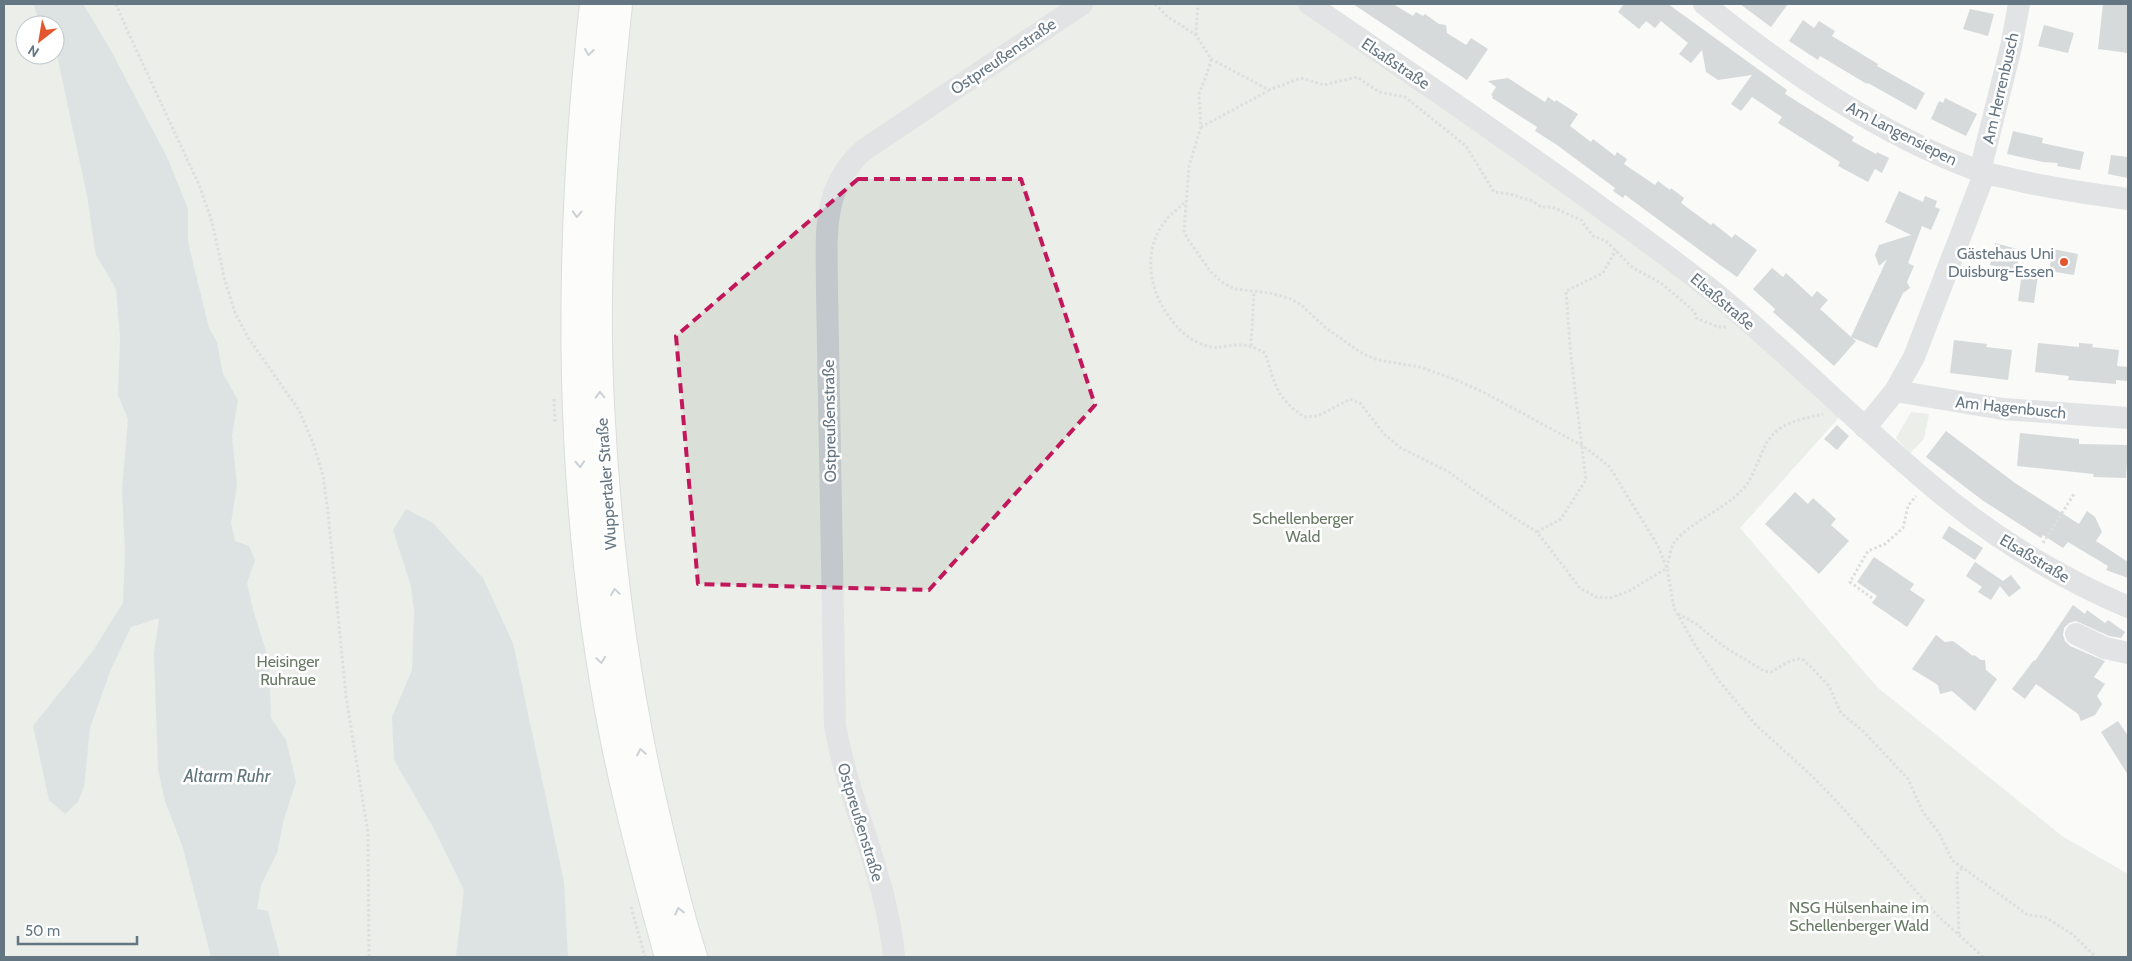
<svg xmlns="http://www.w3.org/2000/svg" width="2132" height="961" font-family="Cabin,sans-serif">
<style>
.green{fill:#dadfd7;fill-rule:evenodd}
.water{fill:#bbc7cb}
.building{fill:#aab3b9}
.lines{fill:none;stroke-linecap:round;stroke-linejoin:round}
.major-casing{stroke:#b5babe;stroke-width:30}
.path{stroke:#bbbfc2;stroke-width:3;stroke-dasharray:2.5 2.5;stroke-linecap:butt}
.minor{stroke:#c3c8cc;stroke-width:22}
.major{stroke:#fff;stroke-width:28}
.oneway{stroke:#939fa8}
.marked{fill:none;stroke:#c2185b;stroke-width:4;stroke-dasharray:10 6;stroke-linejoin:round}
.poi-dot{fill:#e4572e;stroke:#fff;stroke-width:2}
.labels{text-anchor:middle;stroke-width:5;stroke-linejoin:round;paint-order:stroke}
.street-label{font-size:16px;fill:#657683;stroke:#fff}
.poi-label{font-size:16px;fill:#657683;stroke:#fff;text-anchor:end}
.park-label{font-size:16px;fill:#687a64;stroke:#fff}
.water-label{font-size:18px;font-style:italic;fill:#60757c;stroke:#fff}
</style>
<rect width="100%" height="100%" fill="#fafaf8"/>
<path class="green" d="M4,4H1302L1659,253L1844,412L1740,528L1877,687L2062,836L2128,874V957H4ZM25,25H55V55H25Z
M1911,412L1929,414L1924,439L1910,453L1896,438Z"/>
<path class="water" d="M34,4H83L109,47L167,157L188,209V242L209,328L217,342L223,374L238,400L232,436L237,485L231,523L235,541L249,546L255,560L247,583L253,610L269,660L271,718L286,740L296,782L284,819L277,853L261,885L257,909L268,911L280,957H211L183,848L165,801L158,770L154,653L159,618L131,627L111,669L90,728L84,787L78,802L65,814L49,800L33,726L93,651L123,603L125,553L122,490L128,419L118,395L120,336L116,289L96,255L87,196L57,55L55,53V25H39Z
M406,509L433,523L483,578L513,643L564,882L568,957H456L464,890L433,827L394,760L392,717L412,670L414,611L411,586L393,530Z"/>
<path class="building" d="M1353,4H1393L1413,16L1416,12L1423,16L1425,14L1439,24L1446,25L1447,33L1466,45L1471,38L1488,49L1467,80Z
M1624,4H1668L1787,90L1785,94L1854,137L1852,141L1876,154L1877,152L1889,158L1882,173L1875,169L1868,182L1838,166L1840,162L1778,123L1782,117L1752,97L1741,111L1731,104L1752,75L1718,80L1706,72L1702,50L1691,63L1679,54L1688,43L1661,21L1655,28L1646,21L1639,29L1618,12Z
M1740,4H1788L1771,27Z
M2103,4L2128,5V53L2098,49Z
M1970,9L1994,14L1988,36L1963,29Z
M1803,20L1814,28L1819,21L1835,31L1832,36L1878,64L1877,66L1925,93L1916,110L1868,83L1867,84L1820,56L1818,60L1789,41Z
M2044,25L2074,33L2068,53L2038,46Z
M1508,78L1545,102L1548,97L1555,102L1556,100L1578,114L1570,126L1591,142L1593,139L1615,156L1617,152L1627,159L1624,164L1655,185L1658,181L1670,190L1671,188L1684,198L1681,203L1711,225L1713,223L1732,238L1735,234L1757,250L1738,276L1737,277L1720,265L1625,195L1623,198L1613,191L1615,188L1557,145L1535,131L1537,127L1492,98L1493,96L1491,95L1496,87L1488,81Z
M1945,98L1977,114L1966,136L1931,119L1939,101L1943,103Z
M2013,131L2043,138L2042,143L2084,152L2080,170L2057,166L2058,163L2043,162L2007,154Z
M2111,155L2128,157V178L2108,174Z
M1899,191L1923,202L1925,196L1937,201L1935,207L1940,209L1931,230L1922,226L1908,263L1914,266L1907,282L1910,288L1903,293L1877,348L1851,337L1856,341L1834,366L1773,312L1775,309L1753,289L1772,268L1783,277L1786,273L1812,297L1817,291L1828,300L1820,309L1851,337L1887,259L1879,266L1875,255L1879,245L1911,235L1885,222Z
M1995,243L2021,250L2016,271L1990,265Z
M2053,249L2078,254L2074,275L2049,271Z
M2022,272L2038,275L2034,303L2018,301Z
M1954,340L1987,344L1986,347L2012,350L2008,380L1950,373Z
M2038,343L2079,347V343L2093,344L2092,347L2119,350L2117,366L2128,367V381L2116,380V384L2068,380L2069,376L2035,372Z
M1837,425L1849,436L1837,450L1824,439Z
M1946,431L2015,483L2079,524L2087,511L2095,517L2102,532L2096,541L2128,562V578L2106,570L2108,566L2068,542L2063,548L2043,535L2041,538L1982,500L1926,457Z
M2020,433L2079,439V444L2128,445L2126,478L2093,477L2094,474L2017,466Z
M1795,492L1808,504L1813,498L1836,519L1831,525L1849,541L1819,574L1765,524Z
M1949,526L1983,548L1975,560L1942,538Z
M1874,557L1914,584L1910,590L1925,600L1907,627L1872,603L1877,596L1857,582Z
M1975,562L2003,581L2011,575L2021,588L2009,597L2000,586L1991,600L1978,592L1982,587L1966,576Z
M2073,605L2085,614L2087,610L2105,623L2108,620L2125,632L2121,638L2109,636L2076,621L2069,623L2064,628L2063,635L2065,641L2070,646L2105,661L2094,677L2105,684L2097,696L2102,704L2095,715L2081,721L2078,714L2036,684L2025,699L2012,689L2034,660L2035,661Z
M1936,635L1945,642L1953,641L1973,656L1974,655L1981,660H1985L1986,670L1997,679L1975,711L1952,691L1940,694L1938,685L1912,669Z
M2118,721L2128,736V775L2101,732Z"/>
<g class="lines">
<g class="major-casing">
<path id="major" d="M594,4C567,248 566,494 614,736C629,811 649,884 669,957
M618,4C604,136 593,271 600,405C607,544 624,681 656,817C667,864 678,911 693,957"/>
</g>
<path class="path" d="M116,4L128,32L200,187L212,222L225,281L235,313L249,339L299,410L313,443L323,475L328,513L346,696L368,833L369,957
M1155,4L1168,17L1196,35L1211,59L1209,68L1199,94L1201,127L1189,166L1184,231L1187,238L1211,272L1223,283L1235,289L1270,293L1291,299L1300,304L1326,328L1363,354L1378,360L1420,367L1454,379L1485,393L1583,446L1609,466L1658,546L1667,568L1674,608L1695,645L1720,682L1756,725L1813,777L1840,805L1936,914L1983,957
M1196,35L1198,4
M1211,59L1269,90L1301,78L1324,85L1357,77L1379,92L1405,97L1466,146L1494,192L1510,194L1532,201L1541,207H1552L1581,220L1593,236L1606,241L1633,268L1661,283L1695,312L1696,318L1718,327H1726
M1201,127L1268,91
M1184,203C1179,208 1172,213 1167,219C1144,245 1147,284 1166,312C1175,325 1183,336 1199,343C1217,351 1219,346 1236,345C1247,344 1256,348 1265,353C1276,386 1275,396 1304,417L1318,416L1350,399L1360,403L1384,434L1401,448L1447,471L1508,514L1537,532L1580,588L1596,597L1610,598L1629,591L1667,568C1669,560 1670,550 1674,543C1686,525 1724,509 1741,491C1759,474 1759,443 1779,429C1792,420 1808,418 1823,414
M1251,346L1254,292
M554,399L555,422
M1537,532L1561,519L1586,480L1571,357L1566,291L1603,273L1616,250
M2043,543L2074,494
M1872,598L1850,582L1868,551L1885,544L1903,528L1908,506L1916,496
M1678,614L1695,623L1723,646L1764,671L1771,672L1788,662L1797,659H1802L1809,665L1829,686L1841,713L1864,732L1908,779L1923,812L1939,833L1952,860L2028,915L2045,917L2072,934L2096,957
M631,907L645,957
M1959,934L1957,874L1962,868"/>
<path class="minor" d="M1309,4C1399,65 1489,127 1578,191C1622,223 1667,255 1710,289C1787,351 1856,423 1932,486C1991,536 2058,577 2128,607
M1704,4C1788,71 1878,134 1979,171C1991,175 2004,177 2016,180C2053,189 2090,194 2128,199
M1980,171L2011,47L2019,4
M1895,391L2003,409L2128,418
M1865,428L1895,391L1914,357L1985,172
M2076,634L2105,648L2128,653
M894,957C887,876 848,803 835,724L827,291C827,237 820,188 864,150L1082,4"/>
<use href="#major" class="major"/>
</g>
<defs><path id="oneway-chevron" d="M-2-3.5L2.5 0L-2 3.5" fill="none" stroke-width="1.6" stroke-linecap="round" stroke-linejoin="round" transform="scale(1.25)"/></defs>
<g class="oneway">
<use href="#oneway-chevron" transform="translate(589 52) rotate(96)"/>
<use href="#oneway-chevron" transform="translate(577 214) rotate(92)"/>
<use href="#oneway-chevron" transform="translate(600 395) rotate(-91)"/>
<use href="#oneway-chevron" transform="translate(580 464) rotate(87)"/>
<use href="#oneway-chevron" transform="translate(615 592) rotate(-98)"/>
<use href="#oneway-chevron" transform="translate(601 660) rotate(82)"/>
<use href="#oneway-chevron" transform="translate(641 752) rotate(-100)"/>
<use href="#oneway-chevron" transform="translate(679 911) rotate(-104)"/>
</g>
<path d="M0 0H2132V961H0ZM858,179H1021L1095,405L929,590L698,584L676,336Z" fill="#fafaf8" fill-opacity=".55" fill-rule="evenodd"/>
<path class="marked" d="M858,179H1021L1095,405L929,590L698,584L676,336Z"/>
<circle class="poi-dot" cx="2064" cy="262" r="5"/>
<g class="labels">
<g class="street-label">
<text transform="translate(1003 56) rotate(-34)" y="6">Ostpreußenstraße</text>
<text transform="translate(1396 63) rotate(34)" y="6">Elsaßstraße</text>
<text transform="translate(2000 88) rotate(-77)" y="6">Am Herrenbusch</text>
<text transform="translate(1902 133) rotate(27)" y="6">Am Langensiepen</text>
<text transform="translate(1723 301) rotate(40)" y="6">Elsaßstraße</text>
<text transform="translate(2011 407) rotate(6)" y="6">Am Hagenbusch</text>
<text transform="translate(829 421) rotate(-91)" y="6">Ostpreußenstraße</text>
<text transform="translate(606 484) rotate(-94)" y="6">Wuppertaler Straße</text>
<text transform="translate(2035 558) rotate(31)" y="6">Elsaßstraße</text>
<text transform="translate(861 822) rotate(73)" y="6">Ostpreußenstraße</text>
</g>
<g class="poi-label">
<text x="2054" y="259">Gästehaus Uni<tspan x="2054" dy="18">Duisburg-Essen</tspan></text>
</g>
<g class="park-label">
<text x="1303" y="524">Schellenberger<tspan x="1303" dy="18">Wald</tspan></text>
<text x="288" y="667">Heisinger<tspan x="288" dy="18">Ruhraue</tspan></text>
<text x="1859" y="913">NSG Hülsenhaine im<tspan x="1859" dy="18">Schellenberger Wald</tspan></text>
</g>
<g class="water-label">
<text x="227" y="782">Altarm Ruhr</text>
</g>
</g>
<rect width="2132" height="961" fill="none" stroke="#657683" stroke-width="10"/>
<g transform="translate(40 40) rotate(211)"><circle r="24" fill="#ffffff" stroke="#c1c8cd"/>
<path d="M0-4L9 19L0 12L-9 19Z" fill="#e4572e"/>
<text y="-8" font-size="14" font-weight="bold" text-anchor="middle" fill="#657683">N</text>
</g>
<path d="M18 936v8h119v-8" fill="none" stroke="#657683" stroke-width="2.5"/>
<text x="25" y="936" font-size="15" fill="#657683" stroke="#ffffff" stroke-width="4" paint-order="stroke">50 m</text>
</svg>
